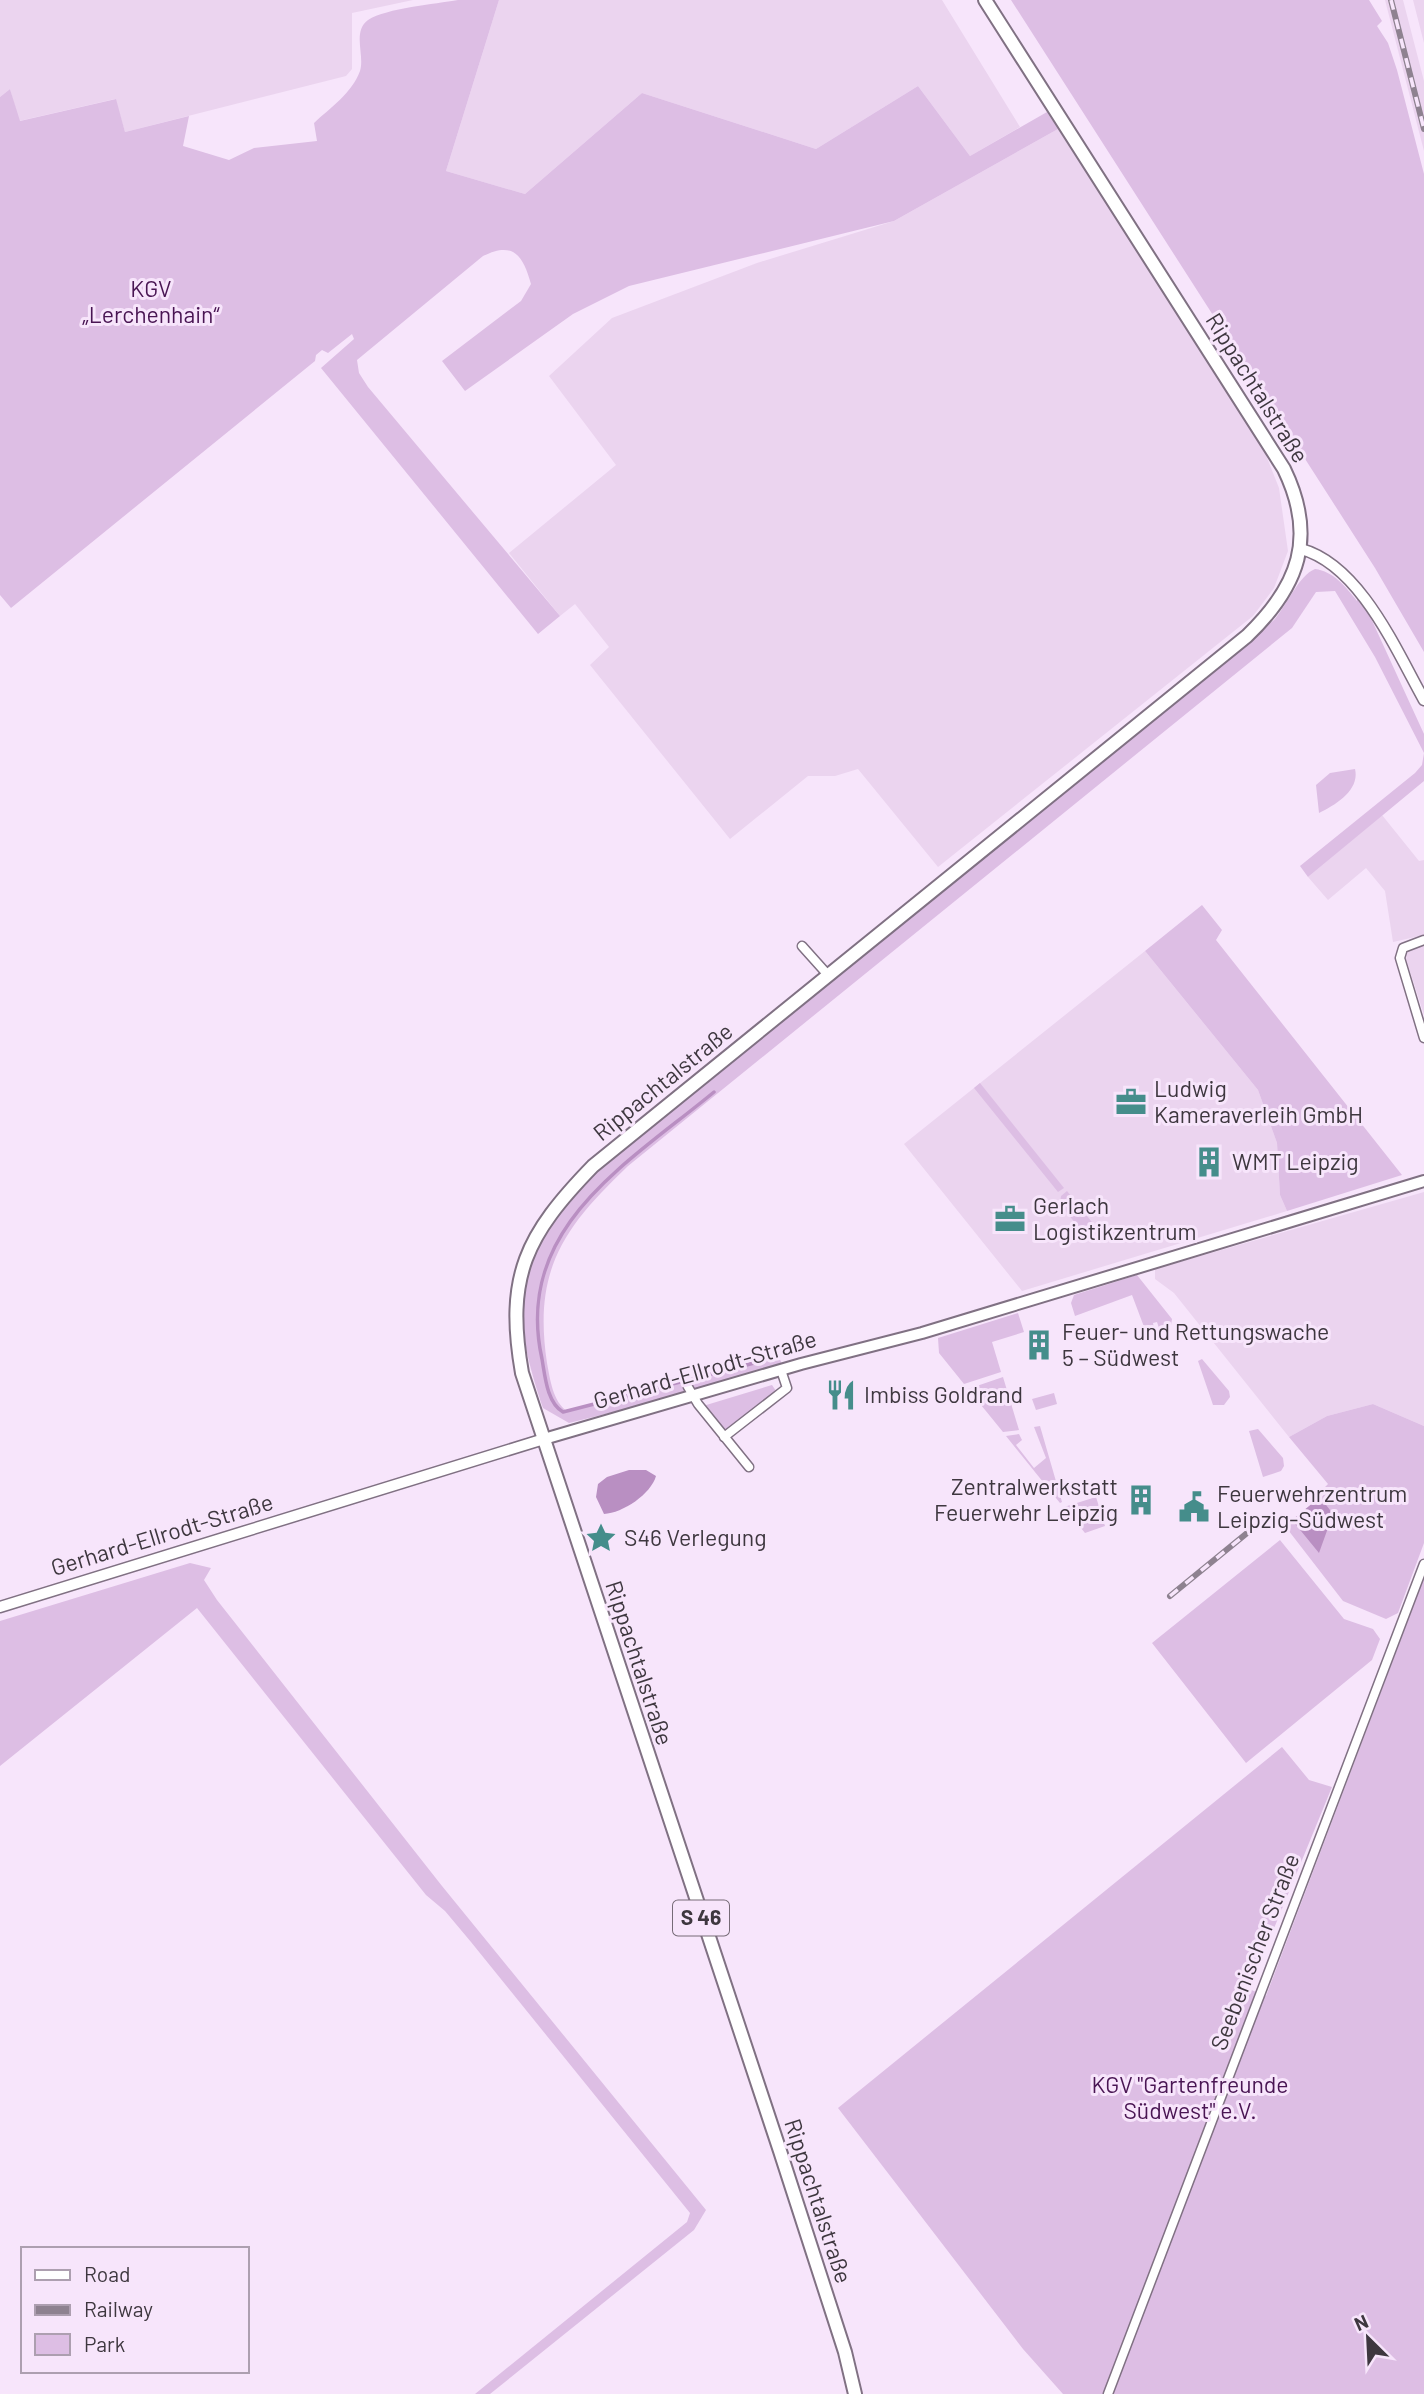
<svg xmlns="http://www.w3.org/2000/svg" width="1424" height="2394" font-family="Barlow,sans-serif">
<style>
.built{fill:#ebd4ef}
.green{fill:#ddbee4}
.water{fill:#b98fc2}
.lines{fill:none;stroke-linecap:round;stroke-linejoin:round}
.stream{stroke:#b98fc2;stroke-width:3.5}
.minor-casing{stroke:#807183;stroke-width:11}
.tertiary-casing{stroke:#807183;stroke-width:13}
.secondary-casing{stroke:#807183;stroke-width:14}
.primary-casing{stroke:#807183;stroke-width:16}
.minor{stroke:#fff;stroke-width:8}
.tertiary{stroke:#fff;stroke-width:10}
.secondary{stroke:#fff;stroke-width:10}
.primary{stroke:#fff;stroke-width:12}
.rail-casing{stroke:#8e8290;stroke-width:6}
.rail{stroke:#f7e5fb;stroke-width:3.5;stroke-dasharray:10;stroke-linecap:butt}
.labels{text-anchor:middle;stroke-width:6;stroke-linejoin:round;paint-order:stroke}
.shield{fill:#f7e5fb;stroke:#766b77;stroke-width:2}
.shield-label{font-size:21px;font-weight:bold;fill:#3e373f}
.park-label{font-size:23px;fill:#491553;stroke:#f7e5fb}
.street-label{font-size:23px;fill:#3e373f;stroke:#f7e5fb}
.poi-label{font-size:23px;fill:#3e373f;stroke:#f7e5fb;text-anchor:start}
</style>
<rect width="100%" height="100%" fill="#f7e5fb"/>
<path class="built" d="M0,0H413L352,13V69L346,76L125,132L115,99L19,121L10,89L0,97Z
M499,0H942L1020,127L970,156L918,86L816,149L642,93L525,194L446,171Z
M1385,0H1403L1424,81V151Z
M1413,0H1424V43Z
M1058,129L1262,445L1279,488L1288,551L1274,588L1253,616L938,867L858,769L835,776H808L730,839L590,665L609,647L575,604L560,616L509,553L616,465L549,376L612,318L757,263L894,221Z
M1382,815L1419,861L1424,860V935L1393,942L1385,891L1366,868L1328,900L1308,877Z
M1424,945V1015L1406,959L1407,953L1413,947Z
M1145,951L1258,1090L1277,1143L1280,1195L1287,1211L1022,1291L904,1144Z
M1424,1192V1426L1373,1404L1327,1416L1289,1437L1174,1293L1155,1279V1269Z"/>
<path class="green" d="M458,0H499L446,171L525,194L642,93L816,149L918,86L970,156L1047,112L1058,129L894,221L629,286L573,314L465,391L442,361L521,301L531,284C523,255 513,241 483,256L357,360L359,373L368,387L560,616L538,634L321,368L354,339L352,334L328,353L322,350L316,355L315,361L11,608L0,595V97L10,89L20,121L116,99L125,132L189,116L183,146L229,160L254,148L317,141L314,123C330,108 352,93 360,71C365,55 352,32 368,20C387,8 435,4 458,0Z
M1011,0H1369L1382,21L1377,26L1388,43L1397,70L1424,174V652L1375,568Z
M1315,569C1333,571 1346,587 1357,601L1358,590L1424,734V781L1308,877L1300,866L1415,773L1422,765L1424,753L1375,657L1335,591L1316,592L1292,628L628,1166C563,1228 533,1270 547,1363C550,1379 553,1402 567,1411L778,1355L782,1364L674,1397L569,1423L543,1408C507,1301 515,1266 587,1180L1274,620C1287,605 1299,575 1315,569Z
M1355,769C1360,790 1336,805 1319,813L1316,785L1330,773Z
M1202,905L1222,930L1216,940L1402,1175L1287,1211L1280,1195L1277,1143L1258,1090L1145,951Z
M980,1083L1064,1188L1058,1192L974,1088Z
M1067,1191L1099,1231L1088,1239L1060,1204L1061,1196Z
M1137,1275L1172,1319L1170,1331L1161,1334L1157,1322L1153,1323L1155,1333L1150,1334L1149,1340L1132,1295L1075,1316L1071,1303L1074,1295Z
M1018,1313L1024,1332L992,1342L1001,1372L964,1384L939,1353L938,1338Z
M1202,1359L1229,1391L1230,1397L1224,1405H1213L1198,1361Z
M1003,1377L1019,1430L1003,1432L968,1389Z
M772,1385L776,1391L724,1432L703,1406Z
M1054,1393L1057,1404L1036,1410L1032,1399Z
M1373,1404L1424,1426V1543L1398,1613L1386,1619L1343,1601L1285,1526L1325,1494L1322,1490L1328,1484L1289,1437L1327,1416Z
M1040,1426L1062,1502L1060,1503L1006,1436L1019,1434L1022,1440L1016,1445L1034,1468L1046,1458L1034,1427Z
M1258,1429L1283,1458L1284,1466L1281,1471L1263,1477L1249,1431Z
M1096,1497L1105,1526L1085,1533L1064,1507Z
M1280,1540L1344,1619L1373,1629L1380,1639L1372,1660L1246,1763L1152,1643Z
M190,1563L211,1568L204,1580L217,1600L442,1886L706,2210L694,2230L490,2394H475L687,2222L690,2213L471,1942L445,1911L426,1895L197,1608L0,1766V1621Z
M1424,1578V2394H1063L1023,2349L838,2108L1282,1747L1309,1780L1332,1787L1249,1989L1266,1996Z"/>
<path class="water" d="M629,1470H646L656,1476C651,1494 623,1513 604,1514L596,1497L598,1484L607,1477Z
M1320,1497L1333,1514L1319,1553L1292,1520Z"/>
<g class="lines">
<path class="stream" d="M714,1092C627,1164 513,1228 542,1359C545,1376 547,1403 563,1412L758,1362"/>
<g class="minor-casing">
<path id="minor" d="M1424,940L1403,948L1400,958L1424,1038
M802,946L828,975
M688,1387L698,1404L749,1467
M724,1437L787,1388L781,1370
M1108,2394L1424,1564"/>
</g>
<g class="tertiary-casing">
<path id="tertiary" d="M1301,549C1360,565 1396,650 1424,700
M0,1607L544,1439"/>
</g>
<g class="secondary-casing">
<path id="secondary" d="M544,1439L801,1364L922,1333L1424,1181"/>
</g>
<g class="primary-casing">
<path id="primary" d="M855,2394L845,2352L780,2151L522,1373C505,1276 526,1235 593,1166L1247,636C1299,586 1317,537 1284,469L985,0"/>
</g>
<use href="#minor" class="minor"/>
<use href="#tertiary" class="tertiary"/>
<use href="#secondary" class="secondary"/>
<use href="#primary" class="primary"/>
<g class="rail-casing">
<path id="rail" d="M1391,0L1424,129
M1170,1596L1263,1520"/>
</g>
<use href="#rail" class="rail"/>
</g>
<defs>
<g id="office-bare" transform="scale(2.415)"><path d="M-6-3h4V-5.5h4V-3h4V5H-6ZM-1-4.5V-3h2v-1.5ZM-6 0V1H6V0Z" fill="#458d8b" stroke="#f7e5fb" stroke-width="2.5" paint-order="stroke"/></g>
<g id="building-bare" transform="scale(2.415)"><path d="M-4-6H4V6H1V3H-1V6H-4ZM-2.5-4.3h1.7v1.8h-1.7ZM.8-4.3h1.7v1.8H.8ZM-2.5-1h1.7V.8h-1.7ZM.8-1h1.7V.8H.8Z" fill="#458d8b" stroke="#f7e5fb" stroke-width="2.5" paint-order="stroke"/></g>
<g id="restaurant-bare" transform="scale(2.415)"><path d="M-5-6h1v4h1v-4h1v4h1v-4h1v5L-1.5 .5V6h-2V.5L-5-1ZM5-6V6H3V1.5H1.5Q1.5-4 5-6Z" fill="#458d8b" stroke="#f7e5fb" stroke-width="2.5" paint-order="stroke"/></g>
<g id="civic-bare" transform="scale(2.415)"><path d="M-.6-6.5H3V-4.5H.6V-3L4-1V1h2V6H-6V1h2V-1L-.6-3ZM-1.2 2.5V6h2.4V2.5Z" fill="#458d8b" stroke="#f7e5fb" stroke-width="2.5" paint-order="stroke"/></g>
<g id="sight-bare" transform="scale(2.415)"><path d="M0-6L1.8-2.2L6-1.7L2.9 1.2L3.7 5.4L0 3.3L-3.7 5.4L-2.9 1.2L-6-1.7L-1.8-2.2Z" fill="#458d8b" stroke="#f7e5fb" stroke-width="2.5" paint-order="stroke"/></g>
</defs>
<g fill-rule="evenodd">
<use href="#office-bare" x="1131" y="1102"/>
<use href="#building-bare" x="1209" y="1162"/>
<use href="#office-bare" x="1010" y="1219"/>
<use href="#building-bare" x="1039" y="1345"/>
<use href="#restaurant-bare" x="841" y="1395"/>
<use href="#building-bare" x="1141" y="1500"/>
<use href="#civic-bare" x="1194" y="1507"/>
<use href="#sight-bare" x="601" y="1538"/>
</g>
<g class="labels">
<rect class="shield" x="673" y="1900.5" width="56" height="35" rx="5"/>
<g class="shield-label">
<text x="701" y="1925">S 46</text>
</g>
<g class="park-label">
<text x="151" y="297">KGV<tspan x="151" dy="26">„Lerchenhain“</tspan></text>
<text x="1190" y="2093">KGV "Gartenfreunde<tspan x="1190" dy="26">Südwest" e.V.</tspan></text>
</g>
<g class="street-label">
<text transform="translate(1257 388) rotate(58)" y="8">Rippachtalstraße</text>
<text transform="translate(663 1082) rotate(-39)" y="8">Rippachtalstraße</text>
<text transform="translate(705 1370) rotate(-16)" y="8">Gerhard-Ellrodt-Straße</text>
<text transform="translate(162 1535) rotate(-17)" y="8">Gerhard-Ellrodt-Straße</text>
<text transform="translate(639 1663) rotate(72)" y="8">Rippachtalstraße</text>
<text transform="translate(1255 1952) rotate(-69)" y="8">Seebenischer Straße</text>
<text transform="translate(818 2201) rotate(72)" y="8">Rippachtalstraße</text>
</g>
<g class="poi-label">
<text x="1154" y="1097">Ludwig<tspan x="1154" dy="26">Kameraverleih GmbH</tspan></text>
<text x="1232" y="1170">WMT Leipzig</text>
<text x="1033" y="1214">Gerlach<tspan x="1033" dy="26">Logistikzentrum</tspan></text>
<text x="1062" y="1340">Feuer- und Rettungswache<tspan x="1062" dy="26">5 – Südwest</tspan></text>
<text x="864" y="1403">Imbiss Goldrand</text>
<text x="1118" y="1495" text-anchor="end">Zentralwerkstatt<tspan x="1118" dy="26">Feuerwehr Leipzig</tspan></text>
<text x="1217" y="1502">Feuerwehrzentrum<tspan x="1217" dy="26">Leipzig-Südwest</tspan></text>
<text x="624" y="1546">S46 Verlegung</text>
</g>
</g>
<rect x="21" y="2247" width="228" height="126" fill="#f7e5fb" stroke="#ad9fb0" stroke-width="2"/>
<rect x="35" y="2270" width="35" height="10" fill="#ffffff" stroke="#ad9fb0" stroke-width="2"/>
<text x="84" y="2282" font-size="21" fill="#3e373f">Road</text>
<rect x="35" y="2305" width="35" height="10" fill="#8e8290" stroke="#ad9fb0" stroke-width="2"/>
<text x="84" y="2317" font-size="21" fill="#3e373f">Railway</text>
<rect x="35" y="2334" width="35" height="21" fill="#ddbee4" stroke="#ad9fb0" stroke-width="2"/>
<text x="84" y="2352" font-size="21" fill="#3e373f">Park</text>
<g transform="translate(1368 2338) rotate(336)" stroke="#f7e5fb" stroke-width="5" paint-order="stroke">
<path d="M0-5L12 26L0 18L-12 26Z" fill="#3e373f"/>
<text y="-10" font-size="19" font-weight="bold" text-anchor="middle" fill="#3e373f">N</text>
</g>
</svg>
